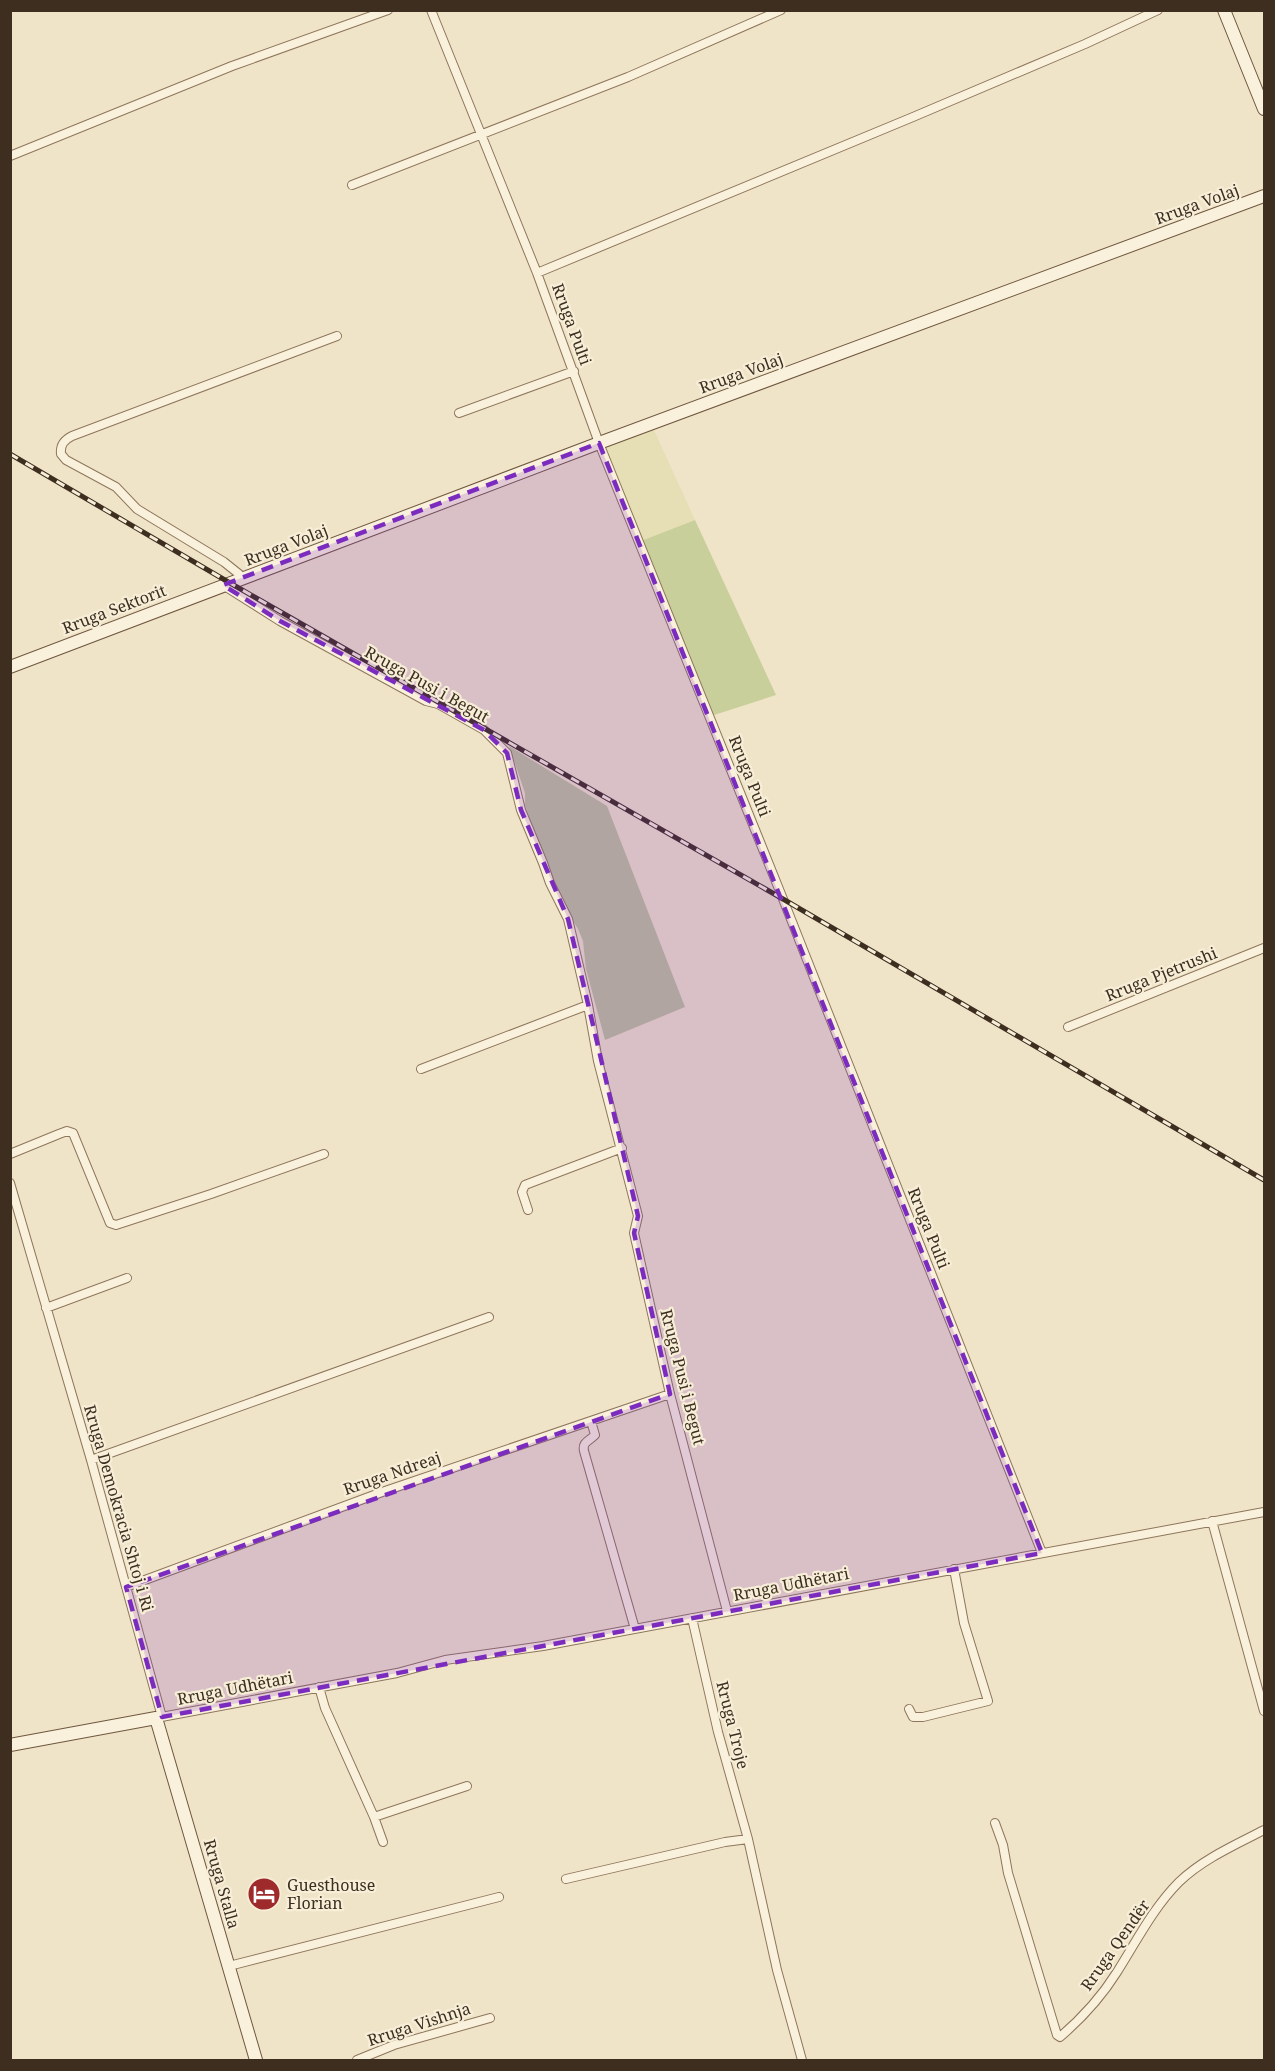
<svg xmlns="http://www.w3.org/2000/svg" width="1275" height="2071" font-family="'Noto Serif',serif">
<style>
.farmland{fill:#e6deb5}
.green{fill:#c9cf9b}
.cemetery{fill:#bfc49a}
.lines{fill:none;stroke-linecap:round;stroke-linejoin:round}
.street-casing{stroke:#8d765c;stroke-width:10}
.secondary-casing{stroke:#6f573f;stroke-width:14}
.street{stroke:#faf1dc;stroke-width:8}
.secondary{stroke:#faf1dc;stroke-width:12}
.rail-casing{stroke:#3d2e20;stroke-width:5}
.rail{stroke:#f7eed8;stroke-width:3;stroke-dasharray:9;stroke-linecap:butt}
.marked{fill:#7b2cbf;fill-opacity:0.2;stroke:#7b2cbf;stroke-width:4.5;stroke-dasharray:12 8;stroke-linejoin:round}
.labels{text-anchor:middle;stroke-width:4.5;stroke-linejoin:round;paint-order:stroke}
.street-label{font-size:16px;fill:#3d2e20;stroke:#f7eed8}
.poi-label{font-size:16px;fill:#3d2e20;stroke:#f7eed8;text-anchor:start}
</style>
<rect width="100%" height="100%" fill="#f0e4c8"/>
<path class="farmland" d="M653,428L695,520L641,541L603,447Z"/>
<path class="green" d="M695,520L776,695L711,716L641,541Z"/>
<path class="cemetery" d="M509,746L607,806L685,1007L605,1040L586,969L583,941L578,929L558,896L528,814L525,805V793Z"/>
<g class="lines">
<g class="street-casing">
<path id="street" d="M431,10L537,273L599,443L783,899L1042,1553
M10,156L232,66L388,10
M352,185L628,77L781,10
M537,273L913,117L1085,44L1158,10
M459,413L574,371
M244,578L224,562L137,509L116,487L66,460L61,454C60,445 64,440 72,436L337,336
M223,585L280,621L426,701L438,704L484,730L507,753L521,810L543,863L550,883L568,919L588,1005L598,1061L638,1216L634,1233L670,1394L727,1611
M1068,1027L1264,948
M421,1069L588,1005
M10,1154L59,1134L67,1131L73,1133L110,1223L116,1225L211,1194L324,1154
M10,1183L91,1460L162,1717
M528,1210L522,1192L525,1185L622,1148
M46,1308L127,1278
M591,1421L595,1435C589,1441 582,1442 584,1451L635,1629
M91,1460L489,1317
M1212,1521L1264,1711
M126,1587L385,1491L670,1394
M692,1618L718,1732L748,1839L777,1970L802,2060
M319,1687L325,1708L374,1817L383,1842
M909,1709L913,1717H923L988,1701L964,1623L954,1569
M156,1718L397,1673L445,1660L543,1646L1264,1512
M374,1817L467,1786
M995,1823L1003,1845L1008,1873L1057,2035L1060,2037C1081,2019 1102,1996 1117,1972C1136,1942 1153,1908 1179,1882C1203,1859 1235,1845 1264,1830
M566,1879L725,1842L748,1839
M229,1966L499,1897
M357,2060L394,2045L490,2018"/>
</g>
<g class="secondary-casing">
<path id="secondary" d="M1224,10L1264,109
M10,667L599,443L1264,196
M10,1745L156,1718L256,2060"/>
</g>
<use href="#street" class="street"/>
<use href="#secondary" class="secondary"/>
<g class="rail-casing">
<path id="rail" d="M10,454L230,583L783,899L1264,1180"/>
</g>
<use href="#rail" class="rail"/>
</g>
<path class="marked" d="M599,443L1042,1553L162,1717L126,1587L670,1394L634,1233L638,1216L568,919L521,810L507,753L484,730L280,621L223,585Z"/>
<defs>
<g id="hotel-disc" transform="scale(1.725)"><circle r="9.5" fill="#9e2a2b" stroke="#f7eed8"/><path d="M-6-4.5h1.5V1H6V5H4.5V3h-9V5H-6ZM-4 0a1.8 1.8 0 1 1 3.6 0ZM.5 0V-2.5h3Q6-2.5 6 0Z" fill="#fff"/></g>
</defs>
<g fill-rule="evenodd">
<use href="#hotel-disc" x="264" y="1894"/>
</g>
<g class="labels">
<g class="street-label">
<text transform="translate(1197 204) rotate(-20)" y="6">Rruga Volaj</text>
<text transform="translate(572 324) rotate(70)" y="6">Rruga Pulti</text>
<text transform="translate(741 373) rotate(-20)" y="6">Rruga Volaj</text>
<text transform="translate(286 545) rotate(-21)" y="6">Rruga Volaj</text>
<text transform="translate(114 609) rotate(-21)" y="6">Rruga Sektorit</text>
<text transform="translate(427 684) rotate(29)" y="6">Rruga Pusi i Begut</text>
<text transform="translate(750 776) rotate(68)" y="6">Rruga Pulti</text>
<text transform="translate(1161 974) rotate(-22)" y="6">Rruga Pjetrushi</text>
<text transform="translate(929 1228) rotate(68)" y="6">Rruga Pulti</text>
<text transform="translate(683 1377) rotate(76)" y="6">Rruga Pusi i Begut</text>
<text transform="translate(392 1473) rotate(-19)" y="6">Rruga Ndreaj</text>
<text transform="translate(119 1508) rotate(74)" y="6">Rruga Demokracia Shtoj i Ri</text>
<text transform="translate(791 1584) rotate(-11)" y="6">Rruga Udhëtari</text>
<text transform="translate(235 1688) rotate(-11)" y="6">Rruga Udhëtari</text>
<text transform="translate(733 1725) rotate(76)" y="6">Rruga Troje</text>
<text transform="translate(222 1884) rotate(74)" y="6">Rruga Stalla</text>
<text transform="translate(1115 1945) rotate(-55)" y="6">Rruga Qendër</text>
<text transform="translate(419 2024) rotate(-18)" y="6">Rruga Vishnja</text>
</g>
<g class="poi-label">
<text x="287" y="1891">Guesthouse<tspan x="287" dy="18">Florian</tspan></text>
</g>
</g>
<rect width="1275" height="2071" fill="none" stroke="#3d2e20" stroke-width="24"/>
</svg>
